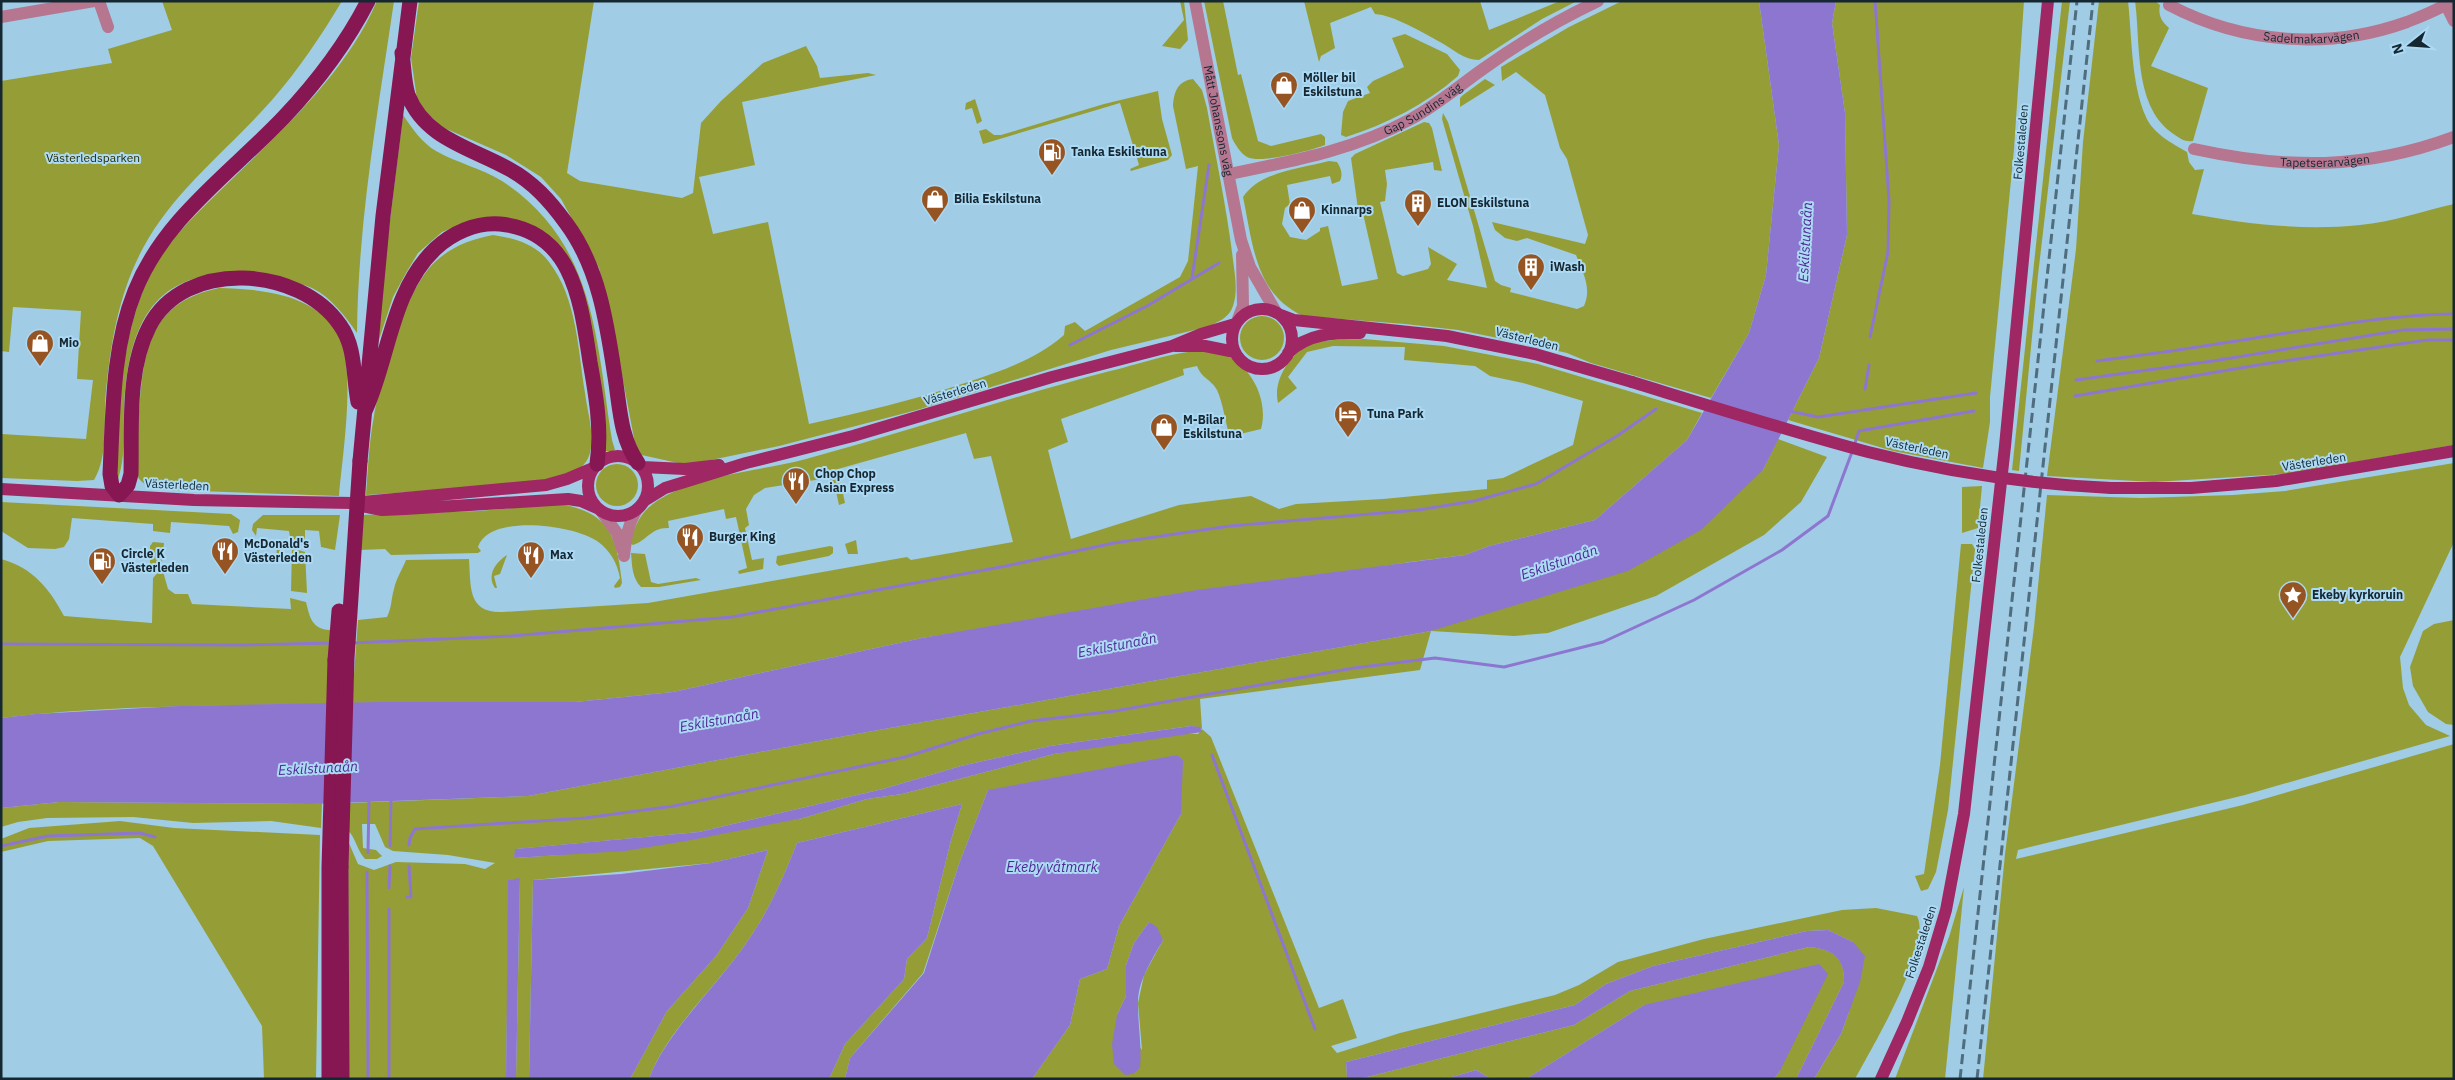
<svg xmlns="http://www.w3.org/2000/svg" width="2455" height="1080" font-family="'IBM Plex Sans',sans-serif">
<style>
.green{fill:#959e36;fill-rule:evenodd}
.water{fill:#8d76cf}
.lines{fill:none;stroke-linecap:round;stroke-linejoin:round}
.stream{stroke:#8d76cf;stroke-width:3}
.minor{stroke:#b67690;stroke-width:12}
.major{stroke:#9e2764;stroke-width:12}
.highway{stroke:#861753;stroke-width:15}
.rail{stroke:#506d7e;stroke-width:3;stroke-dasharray:10 5;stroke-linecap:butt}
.major-bridge{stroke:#9e2764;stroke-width:12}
.highway-bridge{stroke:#861753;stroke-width:15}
.labels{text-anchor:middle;stroke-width:4;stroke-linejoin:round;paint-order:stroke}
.street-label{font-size:12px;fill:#152731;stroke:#acd9f3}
.poi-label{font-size:12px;font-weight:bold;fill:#152731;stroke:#acd9f3;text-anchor:start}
.park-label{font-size:12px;fill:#2a2d00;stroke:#acd9f3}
.water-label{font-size:14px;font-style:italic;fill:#4e2993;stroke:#acd9f3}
</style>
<rect width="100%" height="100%" fill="#a0cce6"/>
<path class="green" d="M162,1H342C321,36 299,69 272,100C229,149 174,190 143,248C119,293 111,341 106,391C103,419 109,455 94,480L77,481L1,478V434L86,439L93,380L77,379L81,311L13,307L9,352L1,351V81L112,63L108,49L172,30Z
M377,1H394C378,111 358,222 357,333C345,316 332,298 312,288C304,284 292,283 283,281C272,278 261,275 249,274C153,267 128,324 124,409C123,432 126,460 117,481C115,461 117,441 119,420C122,366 129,311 156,264C174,233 204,207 229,182C284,128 346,73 377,1Z
M419,1H594L567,173L580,181L682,198L693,193L701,123L721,101L763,63L806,46L817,66L820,78L868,73L876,75L742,102L755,165L699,177L713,234L768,222L809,424C862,412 914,400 965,383C1001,371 1035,360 1064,335L1065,326L1075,322L1085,331L1180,277L1188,261L1198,166L1186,169L1173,106C1174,91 1178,81 1193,79L1202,90L1207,108C1216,159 1227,209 1233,260C1235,275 1238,292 1233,306C1229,318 1218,322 1207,327L1111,350L917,410L779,446L687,465L637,454L611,317L599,268L561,199L541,177L506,155L442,127L427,113L417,99L411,58Z
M1180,1H1184L1188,40L1180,49L1162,46L1184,20Z
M1204,1H1223L1238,75L1241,74L1258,141L1271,146L1321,134L1325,137V145C1309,151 1261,164 1247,157C1240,153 1235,144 1232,138Z
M1304,1H1480L1489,30L1560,1H1577L1542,19L1479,60C1464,60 1453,49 1440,42C1424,33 1393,15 1375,14L1371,7L1330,23L1335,48L1321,56L1319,62Z
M1622,1H1759L1779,145L1766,275L1749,333L1711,398L1591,363L1567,353L1518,342L1458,330L1405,324L1303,316C1255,294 1253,244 1243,197C1261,171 1299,169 1329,161L1337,162C1341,168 1343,174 1340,181L1332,184L1330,176L1287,185L1290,204L1285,208L1282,224L1290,237L1306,240L1320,231V228L1328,226L1342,286L1378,279L1362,209H1358L1351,158L1355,154L1424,122L1429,123L1432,128L1442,171L1434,170L1433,162L1385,170L1387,184L1385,201L1380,202L1397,273L1403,276L1428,269L1431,264L1428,247L1457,264L1447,280L1487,288L1473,226L1442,119L1443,113L1448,122L1495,281L1501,285L1511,288L1510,292L1577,309L1584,306C1592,288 1583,273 1576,255L1527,238L1517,241L1505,238L1495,230L1492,222L1585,244L1588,235L1567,159L1560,148L1545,95L1516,72L1502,81L1501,67L1569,27Z
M1836,1H2024L2014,149L1990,397V422L1983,468L1893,451L1788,420L1819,358L1847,235L1845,113L1832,23Z
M2062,1H2070L2038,275L2019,471L2012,470Z
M2099,1H2128C2132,37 2131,84 2146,117C2153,133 2171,143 2187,152L2189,162L2195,170L2204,169L2192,214C2248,224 2303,231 2360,225C2392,222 2423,211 2454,204V445L2284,474L2154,482L2047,476L2076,249L2083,142Z
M2135,1H2155L2160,5C2158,15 2161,21 2169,28L2151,66L2208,88L2193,141C2185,142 2181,139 2175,135C2133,108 2141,45 2135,1Z
M1405,34L1447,54L1460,70L1458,76C1426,104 1387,124 1346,137L1341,135L1343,112L1348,101L1370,93L1367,87L1373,81L1404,67L1392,38Z
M1485,79L1495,85L1460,107V98L1463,95Z
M1158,91L1162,119L1172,155L1168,160L1131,171L1130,169L1139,165L1120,103L983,144L979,131L986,129L994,135H1001L1104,104Z
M975,99L982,121L977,124L972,108L965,110L966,103Z
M403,115C412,128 422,143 436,151C457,163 481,168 502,181C596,243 596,340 612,440L615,450L613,451H605L589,325L553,244L472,220L442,232L418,253L406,273L393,297L373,358Z
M493,235C514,238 536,244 549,262C577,298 578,350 585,393C587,410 593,428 591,445C591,454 587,463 580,468C551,487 502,486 468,488C434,490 400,493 366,495C368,469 369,442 374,416C382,374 404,291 435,262C451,247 471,239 493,235Z
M219,288C259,289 311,293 336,330C358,363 342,456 339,496L168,490C151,488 140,486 134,469C136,446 138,423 140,400C145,342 154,302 219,288Z
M1240 338a22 22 0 1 1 44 0a22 22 0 1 1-44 0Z
M1364,339L1444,346L1538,364L1702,413L1687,440L1595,520L1489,546L1465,555L1410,562L922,638L673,692L575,702L352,703L358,620L387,617C392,607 391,599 394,589C396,579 402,570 406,560L469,559C471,586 467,613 502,612L648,603L907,557L911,560L1013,542L991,456L974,459L966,433L838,469L845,503L839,505L835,487L828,478L765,488L754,495L746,509L749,525L745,528L752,560L764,558L763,569L739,574L738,571L747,568L736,517L726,519L724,509L668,521L669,528C651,527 648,540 633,545L629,543C638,518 643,508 667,495C709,473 761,471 806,459C908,431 1008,398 1110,371C1136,365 1187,347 1213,351C1247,357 1270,397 1261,429L1232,436L1229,434C1225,420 1223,403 1217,390C1211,379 1202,379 1197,366L1183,369L1184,375L1061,419L1068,442L1048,450L1071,539L1179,505L1251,496L1279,509L1296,504L1383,499L1487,489V480L1503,478L1573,445L1583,401L1523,383L1490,376L1475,366L1404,360L1405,347L1333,346L1307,352L1288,377L1297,388L1278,403C1272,379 1293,348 1317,342C1332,339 1349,340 1364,339Z
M1778,439L1827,457L1801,502L1764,535L1656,596L1548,633L1514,636L1431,631L1420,670L1200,699L1202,729L1211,737L1319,1008L1343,999L1357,1038L1331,1046L1337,1053L1400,1033L1555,995L1579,985L1618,962L1704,939L1842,910L1876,908L1917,916C1933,946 1871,1049 1855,1079H1814L1841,1034L1849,1012L1853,942L1828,930L1807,931L1653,966L1606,984L1575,1005L1346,1062L1347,1077L1350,1079H1032L1070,1025L1080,979L1107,969L1119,926L1181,814L988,790L959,864L923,973L850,1058L845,1079H829L845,1044L904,979L907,959L927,938L951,840L962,804L797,843C783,878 769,911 747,942C719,984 666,1031 649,1079H630L667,1011L716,956L748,908L768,850L711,863L533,880L529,1079H516L520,879L509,880L506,1079H349L348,841L358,864L374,870L396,862L465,864L485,869L495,863L448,855L393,851L385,847L375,824H362L363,848L376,850L382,856L377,859H365C357,850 356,839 348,830V803L528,796L834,738L1431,631L1763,470ZM1191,726L1202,729L1198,734L1180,733L1054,754L902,794L867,799L803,818L559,855L514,858L516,849L699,832L883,789L961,766L1050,746ZM1149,922L1163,940L1144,975L1138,1003L1142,1050L1117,1015L1126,996V965L1134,943Z
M2454,463V542L2400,657L2403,688L2409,705L2426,725L2450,736L2245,795L2018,850L2016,859L2243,805L2454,744V1079H1983L2005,854L2034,627L2047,495L2141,498L2233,495L2285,491Z
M596 485a21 21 0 1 1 42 0a21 21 0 1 1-42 0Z
M1982,486L1978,528L1962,533V487Z
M1,502L231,514L240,520L238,532L233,534L229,526L171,522L170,533L153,531V524L72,518L69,539L64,547L55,549L28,548L1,531Z
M559,504C610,512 617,537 622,583L620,587L615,588L614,586L620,578C617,563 611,551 597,541C574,525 489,513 478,547L481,551L478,553L391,555L385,549L359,550L361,515L479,511Z
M263,515H340L335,550L321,547L319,531L305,530V545L291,543L289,531L257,528L256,536L252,530L253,524Z
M856,540L858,554H848L845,544Z
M153,542L164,543L162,562L153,573V565L150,564V546Z
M1961,544H1972L1975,549L1948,810L1936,872L1928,889L1921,891L1915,876L1924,874L1940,765Z
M830,546L833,547V553L829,556L779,566L776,563L777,556Z
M292,548L305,552L307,593L291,591Z
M277,549L280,550V563L249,561L253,556L276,558Z
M631,553L645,554L651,582L658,584L696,578L701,580L659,587H641C632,578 632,565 631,553Z
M507,555L500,574L494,576L497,588H495C486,575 496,562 507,555Z
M1,559C32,567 50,589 64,616L152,623L153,578L162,568L168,589L175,594H188L192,604L291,609L290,598L306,602C310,618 312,629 330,630L329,704C220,706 110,705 1,718Z
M2454,620V725L2446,724L2428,712L2413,686L2410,667L2423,631L2434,624Z
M59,802L311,804L322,803L321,828L271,821L193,823L133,817L47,818L18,822L1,827V808Z
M120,821L174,828L320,835L316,1079H264L262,1026L153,846L140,838L48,841L1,852V839L29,828Z
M1964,887L1945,1079H1895L1949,937Z
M1809,947C1832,949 1845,957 1844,982L1796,1079H1774L1780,1071L1644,1005L1526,1079H1491L1476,1070L1445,1079H1359L1574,1025L1630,991Z"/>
<path class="water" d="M1759,1H1836L1832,23L1845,113L1847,235L1819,358L1763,470L1701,530L1628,571L1431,631L834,738L528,796L311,804L59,802L1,808V718L36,714L179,706L380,702H575L673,692L922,638L1197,590L1465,555L1489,546L1595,520L1687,440L1749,333L1766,275L1779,145Z
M1191,726L1200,727L1202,732L1054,754L902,794L867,799L803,818L686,841L625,851L514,858L515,849L699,832L883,789L961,766L1050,746Z
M1177,755L1183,760L1181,814L1119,926L1107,969L1080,979L1070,1025L1032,1079H845L850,1058L924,973L959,864L988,790Z
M962,804L951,840L927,938L907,959L904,979L845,1044L829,1079H649C666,1032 719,984 747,942C769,911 783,878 797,843Z
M768,850L748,908L716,956L667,1011L630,1079H529L533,880L621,874L711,863Z
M520,878L516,1079H506L508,880Z
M1149,922L1157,927L1163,940C1152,960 1137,982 1138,1005C1138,1026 1142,1046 1140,1068L1133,1074L1125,1075L1114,1064L1112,1044L1117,1015L1126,996V965L1134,943Z
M1828,930L1853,942L1865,956L1860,982L1841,1034L1814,1079H1796L1844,982C1845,957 1831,949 1809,947L1630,991L1574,1025L1359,1079L1347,1078L1346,1062L1575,1005L1606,984L1653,966L1807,931Z
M1819,964L1828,974L1780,1071L1774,1079H1526L1644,1005Z
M1476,1070L1491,1079H1445Z"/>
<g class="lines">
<path class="stream" d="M1192,278L1209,165
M1870,337L1888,252L1889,200L1875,1
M1070,345L1147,306L1219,263
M2097,361C2145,355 2194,348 2243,340C2314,329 2382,315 2454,314
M2076,380L2213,361L2403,330L2454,329
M1865,389L1869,365
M2075,396L2264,364L2427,340H2454
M1789,411L1818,417L1976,393
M1854,446L1859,431L1974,411
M351,643L511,636L732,617L1006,566L1114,543L1230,526L1418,510L1474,501L1536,484L1617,436L1656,409
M1,644L241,645L333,643
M1212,755L1315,1029
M409,845L410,838L415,829L585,818L674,806L905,757L978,734L1031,721L1115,711L1354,668L1435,658L1504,667L1603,642L1694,600L1782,550L1828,516L1852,452
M1,846L48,836L140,833L155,837
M390,846L391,799
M368,853L369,799
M367,872L368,1079
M389,888L390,866
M407,897H411L409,866
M389,1079V909"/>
<g class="minor">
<path d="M99,1L108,27"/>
<path id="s1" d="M1195,1L1241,240L1250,267L1276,312"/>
<path id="s2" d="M2169,5C2243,44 2329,50 2407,22C2422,16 2438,10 2452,1"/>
<path d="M2446,5L2454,21"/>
<path d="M1,17L94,1"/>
<path id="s3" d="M2194,149C2286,169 2365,170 2454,137"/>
<path id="s4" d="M1229,174C1293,161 1354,150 1411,119C1437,105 1459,86 1483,69C1519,43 1558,20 1598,1"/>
<path d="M1238,319L1243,306L1242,255"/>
<path d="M601,511L617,533L622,549"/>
<path d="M624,556C626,537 628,523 638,508"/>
</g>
<path class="major" d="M1232 339a30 30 0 1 1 60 0a30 30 0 1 1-60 0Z
M1281,315L1294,320L1447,336L1535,354L1632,382
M1175,346H1205L1235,352
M1288,353C1308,333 1333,333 1360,333
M588 486a30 30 0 1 1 60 0a30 30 0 1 1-60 0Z
M642,467L685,469L719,465
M2111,488H2191L2276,481L2454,451
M1,489L194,500L352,503L546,485L567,479L593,468
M644,501L665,488L746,463L853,436L1052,377L1172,346L1201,334L1235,324
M362,506L382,510L405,509L568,499L581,501L597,508
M1881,1079L1907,1022L1929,967L1946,910L1964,814L2005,446L2048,1"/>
<path class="highway" d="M402,53C404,67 404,82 408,95C425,139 472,148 509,169C533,182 550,201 566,223C599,267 607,324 615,377C620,408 620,437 638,463
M358,402C353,376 356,347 340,325C300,266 184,258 149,327C127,370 132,427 131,474L128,485L119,495L112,486L110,474C113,413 112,348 135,291C164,218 232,172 284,117C317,82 346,44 368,1
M365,411C389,359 391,291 435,249C452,233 476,222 500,224C574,231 581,304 590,362C596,395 602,430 597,464
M360,461L383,216L410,1
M341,867L342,1079
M329,1079V868L335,660"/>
<path class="rail" d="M1960,1079L2077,1
M1977,1079L2093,1"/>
<path class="major-bridge" d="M1632,382C1710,406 1789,431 1868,452C1947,472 2029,484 2111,488"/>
<path class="highway-bridge" d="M335,660L339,611
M341,867L347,658L360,461"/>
</g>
<defs>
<g id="shop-pin" transform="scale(1.4375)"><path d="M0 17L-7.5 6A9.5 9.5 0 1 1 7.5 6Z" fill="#975423" stroke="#acd9f3"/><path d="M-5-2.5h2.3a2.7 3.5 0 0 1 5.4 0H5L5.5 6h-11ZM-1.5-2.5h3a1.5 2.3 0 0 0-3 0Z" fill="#fff"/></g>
<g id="fuel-pin" transform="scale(1.4375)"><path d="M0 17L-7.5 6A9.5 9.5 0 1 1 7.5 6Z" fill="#975423" stroke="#acd9f3"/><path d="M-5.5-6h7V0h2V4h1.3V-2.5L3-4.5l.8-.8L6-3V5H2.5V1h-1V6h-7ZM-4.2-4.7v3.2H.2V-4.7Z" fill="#fff"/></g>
<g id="building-pin" transform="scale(1.4375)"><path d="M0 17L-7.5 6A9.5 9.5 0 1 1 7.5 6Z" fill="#975423" stroke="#acd9f3"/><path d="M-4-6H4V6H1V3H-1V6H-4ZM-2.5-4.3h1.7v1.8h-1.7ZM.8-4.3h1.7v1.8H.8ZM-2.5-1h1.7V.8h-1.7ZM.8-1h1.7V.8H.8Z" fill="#fff"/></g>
<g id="hotel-pin" transform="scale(1.4375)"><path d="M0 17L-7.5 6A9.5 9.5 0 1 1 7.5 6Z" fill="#975423" stroke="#acd9f3"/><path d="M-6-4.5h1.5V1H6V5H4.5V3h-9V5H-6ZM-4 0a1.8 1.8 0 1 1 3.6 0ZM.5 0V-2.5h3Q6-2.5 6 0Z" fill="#fff"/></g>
<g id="restaurant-pin" transform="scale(1.4375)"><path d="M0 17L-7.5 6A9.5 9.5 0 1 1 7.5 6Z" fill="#975423" stroke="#acd9f3"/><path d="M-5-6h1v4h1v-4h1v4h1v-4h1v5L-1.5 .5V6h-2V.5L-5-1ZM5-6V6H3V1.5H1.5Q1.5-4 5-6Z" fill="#fff"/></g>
<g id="sight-pin" transform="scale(1.4375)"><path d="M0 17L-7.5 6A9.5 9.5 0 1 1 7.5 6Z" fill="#975423" stroke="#acd9f3"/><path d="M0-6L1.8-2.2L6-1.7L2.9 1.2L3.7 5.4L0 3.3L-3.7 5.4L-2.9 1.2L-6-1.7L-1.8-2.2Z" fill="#fff"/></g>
</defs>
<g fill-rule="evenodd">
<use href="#shop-pin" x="1284" y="85"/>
<use href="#fuel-pin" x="1052" y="152"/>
<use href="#shop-pin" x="935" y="199"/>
<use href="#building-pin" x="1418" y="203"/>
<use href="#shop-pin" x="1302" y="210"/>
<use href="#building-pin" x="1531" y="267"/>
<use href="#shop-pin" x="40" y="343"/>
<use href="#hotel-pin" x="1348" y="414"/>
<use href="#shop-pin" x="1164" y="427"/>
<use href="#restaurant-pin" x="796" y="481"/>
<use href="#restaurant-pin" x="690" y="537"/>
<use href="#restaurant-pin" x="225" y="551"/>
<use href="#restaurant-pin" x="531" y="555"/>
<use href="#fuel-pin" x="102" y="561"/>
<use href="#sight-pin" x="2293" y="595"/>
</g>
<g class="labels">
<g class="street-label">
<text dy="4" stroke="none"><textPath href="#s2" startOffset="148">Sadelmakarvägen</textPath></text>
<text dy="4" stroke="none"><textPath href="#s4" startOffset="206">Gap Sundins väg</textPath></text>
<text dy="4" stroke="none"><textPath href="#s1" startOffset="122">Mått Johanssons väg</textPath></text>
<text transform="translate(2021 142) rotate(-85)" y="4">Folkestaleden</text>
<text dy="4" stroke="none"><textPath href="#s3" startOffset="132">Tapetserarvägen</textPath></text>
<text transform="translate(1527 339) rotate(14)" y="4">Västerleden</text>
<text transform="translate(955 392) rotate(-17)" y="4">Västerleden</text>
<text transform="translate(1917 448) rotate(12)" y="4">Västerleden</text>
<text transform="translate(2314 462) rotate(-9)" y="4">Västerleden</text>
<text transform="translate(177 485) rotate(3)" y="4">Västerleden</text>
<text transform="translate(1980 545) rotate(-84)" y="4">Folkestaleden</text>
<text transform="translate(1921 942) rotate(-72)" y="4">Folkestaleden</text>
</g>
<g class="poi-label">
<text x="1303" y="82">Möller bil<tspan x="1303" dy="14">Eskilstuna</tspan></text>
<text x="1071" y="156">Tanka Eskilstuna</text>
<text x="954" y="203">Bilia Eskilstuna</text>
<text x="1437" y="207">ELON Eskilstuna</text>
<text x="1321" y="214">Kinnarps</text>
<text x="1550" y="271">iWash</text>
<text x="59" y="347">Mio</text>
<text x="1367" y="418">Tuna Park</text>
<text x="1183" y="424">M-Bilar<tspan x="1183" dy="14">Eskilstuna</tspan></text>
<text x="815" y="478">Chop Chop<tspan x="815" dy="14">Asian Express</tspan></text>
<text x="709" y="541">Burger King</text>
<text x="244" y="548">McDonald's<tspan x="244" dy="14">Västerleden</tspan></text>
<text x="121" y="558">Circle K<tspan x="121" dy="14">Västerleden</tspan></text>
<text x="550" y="559">Max</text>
<text x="2312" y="599">Ekeby kyrkoruin</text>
</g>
<g class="park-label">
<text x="93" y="162">Västerledsparken</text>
</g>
<g class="water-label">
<text transform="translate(1805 242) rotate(-87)" y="5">Eskilstunaån</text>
<text transform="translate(1559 562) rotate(-19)" y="5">Eskilstunaån</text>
<text transform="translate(1117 645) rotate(-11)" y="5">Eskilstunaån</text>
<text transform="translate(719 720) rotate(-10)" y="5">Eskilstunaån</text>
<text transform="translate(318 768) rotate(-3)" y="5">Eskilstunaån</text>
<text x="1052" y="872">Ekeby våtmark</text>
</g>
</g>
<rect width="2455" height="1080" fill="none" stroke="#152731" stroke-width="5"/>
<g transform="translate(2410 45) rotate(253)" stroke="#acd9f3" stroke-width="4" paint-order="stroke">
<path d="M0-4L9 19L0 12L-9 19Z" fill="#152731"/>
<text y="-8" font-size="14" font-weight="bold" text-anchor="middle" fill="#152731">N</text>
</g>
</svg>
